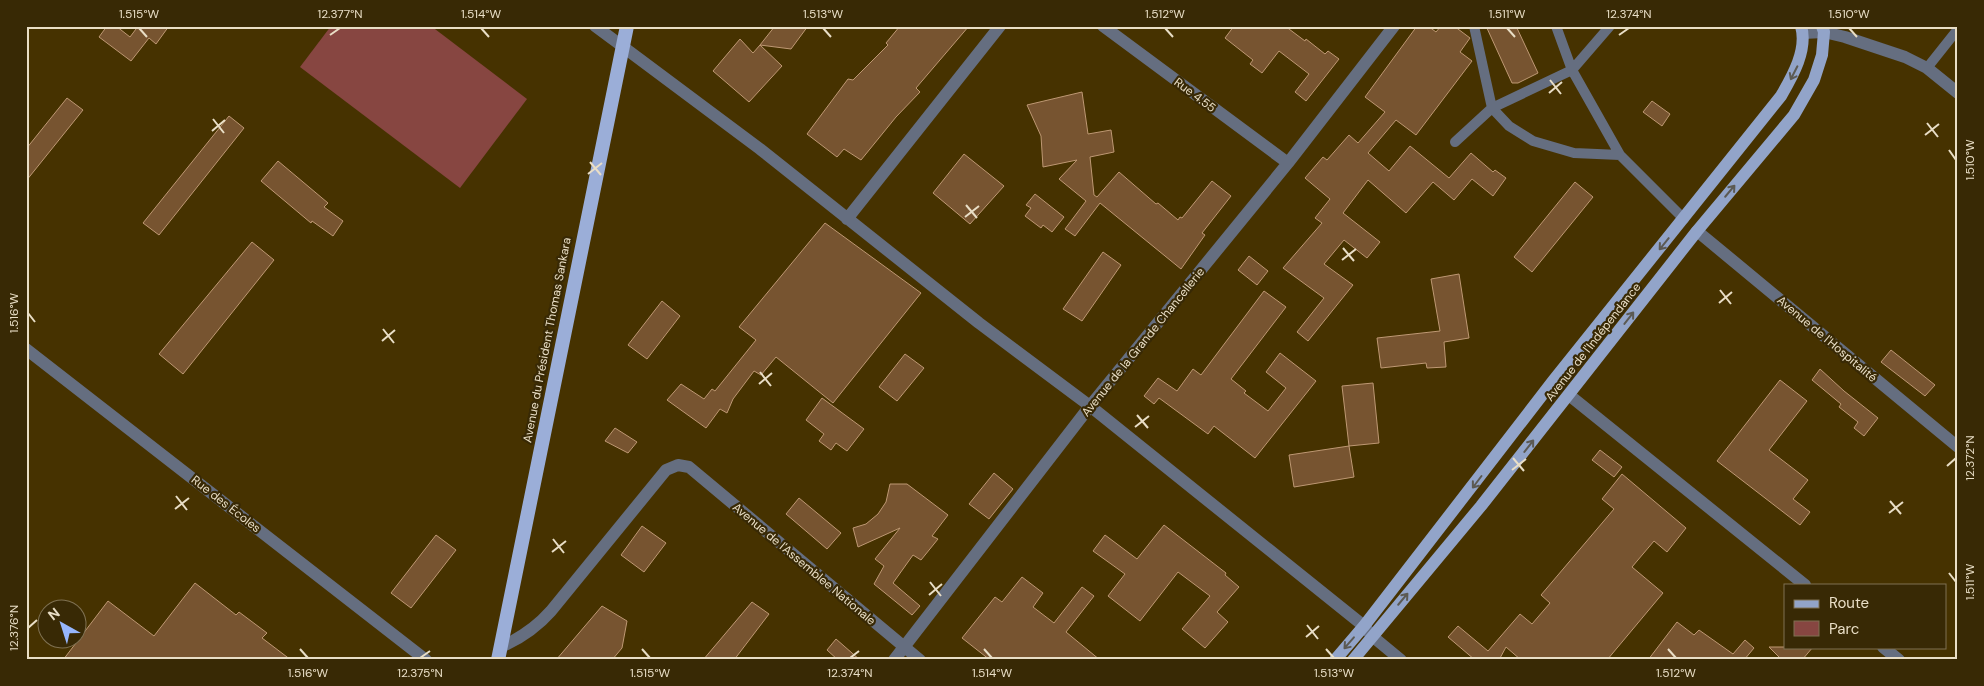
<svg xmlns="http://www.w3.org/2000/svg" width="1984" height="686" font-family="'DM Sans',sans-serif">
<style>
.green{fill:#874641}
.building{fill:#775430;stroke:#be9873}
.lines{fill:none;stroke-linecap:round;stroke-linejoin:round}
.service{stroke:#656e80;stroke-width:10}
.minor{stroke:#656e80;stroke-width:12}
.tertiary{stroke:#656e80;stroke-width:12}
.primary{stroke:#92a4c9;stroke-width:12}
.trunk{stroke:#9baed8;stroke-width:14}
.oneway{stroke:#5c5a53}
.ticks{fill:none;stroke:#e9dec6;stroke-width:2}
.labels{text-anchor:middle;stroke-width:4.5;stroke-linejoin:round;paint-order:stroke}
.street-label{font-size:12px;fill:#e9dec6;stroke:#382905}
.neatline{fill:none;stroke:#e9dec6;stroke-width:2}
.ticks-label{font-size:12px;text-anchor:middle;fill:#e9dec6}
</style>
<rect width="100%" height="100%" fill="#463200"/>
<path class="green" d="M331,26H431L527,99L460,188L300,67Z"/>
<path class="building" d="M107,26H116L130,37L136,29L133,26H169L156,44L149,38L131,61L99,37Z
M775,26H808L791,49L760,45Z
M900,26H969L916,88L920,92L896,117L861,160L844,149L837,157L807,134L848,79L853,80L888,45L886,43Z
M1234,26H1285L1305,41L1306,39L1325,54L1328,51L1339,59L1306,101L1295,92L1309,74L1279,51L1262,73L1250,64L1253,60L1225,38Z
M1417,26H1428L1436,32L1441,26H1454L1470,38L1460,52L1472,61L1416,135L1396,120L1368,153L1389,171L1410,146L1449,178L1471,153L1493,172L1495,170L1506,178L1493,196L1472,179L1454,200L1433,182L1406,213L1368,180L1343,213L1380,242L1367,258L1344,240L1324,264L1353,285L1308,341L1297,332L1324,298L1283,268L1322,223L1315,218L1330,199L1305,178L1323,157L1327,160L1349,135L1358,143L1385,112L1365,97Z
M1486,26H1516L1538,73L1518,83H1512Z
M740,39L753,53L760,45L782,66L749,102L713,71Z
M1082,92L1088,134L1111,130L1114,152L1090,157L1094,195L1097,197L1119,172L1156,204L1158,203L1178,220L1180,217L1182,218L1212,181L1231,196L1202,233L1205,235L1181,269L1100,203L1075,236L1065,229L1086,201L1059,179L1077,160L1043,167L1041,136L1027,105Z
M67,98L83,110L26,181V149Z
M1652,101L1670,114L1662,126L1643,112Z
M229,116L244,128L159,235L143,223Z
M964,154L1004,186L970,224L933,193Z
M278,161L328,203L324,207L343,221L333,236L312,221L311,223L261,181Z
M1575,182L1593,197L1532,272L1514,257Z
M1035,194L1064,217L1052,232L1043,225L1041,228L1025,216L1031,208L1026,205Z
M825,223L921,293L833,403L776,357L761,375L754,371L733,399L727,413L720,409L706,428L667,400L681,384L704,399L712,389L715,391L756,340L739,327Z
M252,242L274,260L183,374L159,354Z
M1103,252L1121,265L1082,321L1063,309Z
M1249,256L1268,271L1257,285L1238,270Z
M1459,274L1469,338L1444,342L1446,367L1427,368L1426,363L1381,368L1377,338L1440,331L1431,279Z
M1264,291L1286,307L1231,379L1246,391L1244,393L1268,411L1286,388L1266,372L1280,353L1316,381L1255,458L1214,426L1208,434L1159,398L1154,404L1144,396L1158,378L1177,391L1193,369L1201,375Z
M662,301L680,316L647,359L628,345Z
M1891,350L1935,385L1925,396L1881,362Z
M905,354L924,368L897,401L879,387Z
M1820,369L1844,391L1878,418L1864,436L1854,428L1858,422L1839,407L1841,404L1812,380Z
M1780,380L1807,401L1769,450L1808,480L1793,499L1810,512L1800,525L1717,461Z
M1373,383L1379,443L1349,446L1342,386Z
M822,398L864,429L847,451L836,443L831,450L819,441L824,434L806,420Z
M615,428L637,442L628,453L605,441Z
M1349,446L1354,477L1294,487L1289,455Z
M1600,450L1622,467L1614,477L1592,460Z
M994,473L1013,489L989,519L969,504Z
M1622,474L1686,528L1667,552L1654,541L1632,567L1663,593L1607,660H1521L1506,647L1499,660H1475L1448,637L1458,626L1488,651L1520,614L1532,624L1550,603L1541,595L1614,509L1602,499Z
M890,484H907L948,515L932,536L938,539L921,560L913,555L893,583L920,606L912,615L874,584L884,566L875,559L900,528L858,547L853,528L866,524L878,514L886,502Z
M799,498L841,533L827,549L786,514Z
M1164,525L1226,573L1225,575L1239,587L1217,612L1228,622L1205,648L1182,629L1210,596L1178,572L1140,621L1108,596L1125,574L1093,551L1105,535L1137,559Z
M642,526L666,543L644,572L621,555Z
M436,535L456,550L411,608L391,593Z
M1022,577L1043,593L1033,607L1054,623L1082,587L1094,596L1066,632L1100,660H990L962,638L995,597L1002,602Z
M195,583L236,615L239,612L267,633L262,638L291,660H63L108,601L154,636Z
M752,602L769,614L734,660H703Z
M602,606L627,621L622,648L612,660H556Z
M1677,622L1694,635L1699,630L1733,654L1745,640L1754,648L1744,660H1648Z
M836,639L860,660H838L827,650Z
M1769,647H1813L1802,660H1782Z"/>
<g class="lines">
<path class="service" d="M1474,26L1492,108L1509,126L1533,141L1574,153L1620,155
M1556,26L1572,70L1620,155L1684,219
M1927,68L1958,29
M1455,142L1492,108L1572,70L1610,26"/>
<path class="minor" d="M1103,26L1288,163
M1803,33L1824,32L1845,37L1905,57L1927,68L1958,93
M622,46L760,149L979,323L1090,406L1364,626L1372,636L1401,660
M847,219L1000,26
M1697,231L1958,447
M26,349L426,660
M1569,395L1805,585
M501,647C521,638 536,628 551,611L666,470L678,465L689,467L920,660
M1883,647L1899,660
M894,660L1090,406L1288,163L1394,26"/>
<path class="tertiary" d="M595,26L622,46"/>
<path class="primary" d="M1335,660L1364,626L1553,381L1781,96C1792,77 1808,50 1801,26
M1353,660L1481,506L1697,231L1794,115L1814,80L1822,55L1824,32L1822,26"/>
<path class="trunk" d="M498,660L627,26"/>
</g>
<defs><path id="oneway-shaft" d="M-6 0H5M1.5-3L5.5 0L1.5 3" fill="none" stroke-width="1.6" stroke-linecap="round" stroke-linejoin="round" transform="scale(1.25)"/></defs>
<g class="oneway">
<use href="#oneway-shaft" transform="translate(1794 73) rotate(117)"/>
<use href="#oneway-shaft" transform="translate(1730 191) rotate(-50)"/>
<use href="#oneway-shaft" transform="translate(1664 244) rotate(129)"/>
<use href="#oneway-shaft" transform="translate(1629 318) rotate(-52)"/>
<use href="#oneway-shaft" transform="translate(1529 446) rotate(-52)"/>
<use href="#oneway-shaft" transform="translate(1477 482) rotate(127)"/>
<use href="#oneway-shaft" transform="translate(1403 599) rotate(-50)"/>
<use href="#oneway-shaft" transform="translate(1349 643) rotate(131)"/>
</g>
<path class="ticks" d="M139,28L147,37M481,28L489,37M823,28L831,37M1165,28L1173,37M1507,28L1515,37M1849,28L1857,37M330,35L340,28M1619,35L1629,28M1550,80L1561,94M1549,93L1562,82M213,119L224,133M1927,123L1938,137M212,131L225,120M1925,135L1939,124M1949,150L1956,160M590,162L601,175M588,174L602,163M966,205L977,218M965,217L979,206M1343,248L1354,261M1342,260L1356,249M1720,290L1731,304M1719,303L1732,292M28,313L35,322M383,329L394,343M382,341L395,330M760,372L771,386M759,384L772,373M1137,415L1148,428M1135,427L1149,416M1513,458L1524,471M1947,466L1956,458M1512,470L1526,459M176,496L187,510M1890,501L1901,514M175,509L189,498M1889,513L1903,502M553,539L564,553M552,552L566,541M1949,573L1956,582M930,582L941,596M929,595L942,584M1307,625L1318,639M28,628L37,620M1306,637L1319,626M300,649L308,658M642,649L650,658M984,649L992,658M1326,649L1334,658M1668,649L1676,658M420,658L430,651M850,658L859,651"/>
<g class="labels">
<g class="street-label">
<text transform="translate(1195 95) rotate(37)" y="4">Rue 4.55</text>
<text transform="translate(1827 339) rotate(40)" y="4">Avenue de l'Hospitalité</text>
<text transform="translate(547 340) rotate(-79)" y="4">Avenue du Président Thomas Sankara</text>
<text transform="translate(1143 342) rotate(-51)" y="4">Avenue de la Grande Chancellerie</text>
<text transform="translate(1593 342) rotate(-52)" y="4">Avenue de l'Indépendance</text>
<text transform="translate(226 504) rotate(38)" y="4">Rue des Écoles</text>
<text transform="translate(804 564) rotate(40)" y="4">Avenue de l'Assemblee Nationale</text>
</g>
</g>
<rect width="1984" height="686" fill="none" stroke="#382905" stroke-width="55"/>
<rect x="1784" y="584" width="162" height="65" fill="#382905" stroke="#7f7152"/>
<rect x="1794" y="600" width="25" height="8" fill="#92a4c9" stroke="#7f7152"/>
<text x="1829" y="608" font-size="15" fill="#e9dec6">Route</text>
<rect x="1794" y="621" width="25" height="15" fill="#874641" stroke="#7f7152"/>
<text x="1829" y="634" font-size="15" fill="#e9dec6">Parc</text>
<g transform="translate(62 624) rotate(321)"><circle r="24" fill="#382905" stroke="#7f7152"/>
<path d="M0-4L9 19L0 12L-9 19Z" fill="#96b6fd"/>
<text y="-8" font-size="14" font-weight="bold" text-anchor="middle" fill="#e9dec6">N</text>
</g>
<rect x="28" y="28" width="1928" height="630" class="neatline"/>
<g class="ticks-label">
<text x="139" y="18">1.515°W</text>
<text x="340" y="18">12.377°N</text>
<text x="481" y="18">1.514°W</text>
<text x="823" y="18">1.513°W</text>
<text x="1165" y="18">1.512°W</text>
<text x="1507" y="18">1.511°W</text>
<text x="1629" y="18">12.374°N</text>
<text x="1849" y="18">1.510°W</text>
<text transform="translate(1970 160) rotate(-90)" y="4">1.510°W</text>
<text transform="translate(14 313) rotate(-90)" y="4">1.516°W</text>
<text transform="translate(1970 458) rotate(-90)" y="4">12.372°N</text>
<text transform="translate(1970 582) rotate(-90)" y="4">1.511°W</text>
<text transform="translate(14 628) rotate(-90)" y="4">12.376°N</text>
<text x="308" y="677">1.516°W</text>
<text x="420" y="677">12.375°N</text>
<text x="650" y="677">1.515°W</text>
<text x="850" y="677">12.374°N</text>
<text x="992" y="677">1.514°W</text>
<text x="1334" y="677">1.513°W</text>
<text x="1676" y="677">1.512°W</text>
</g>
</svg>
